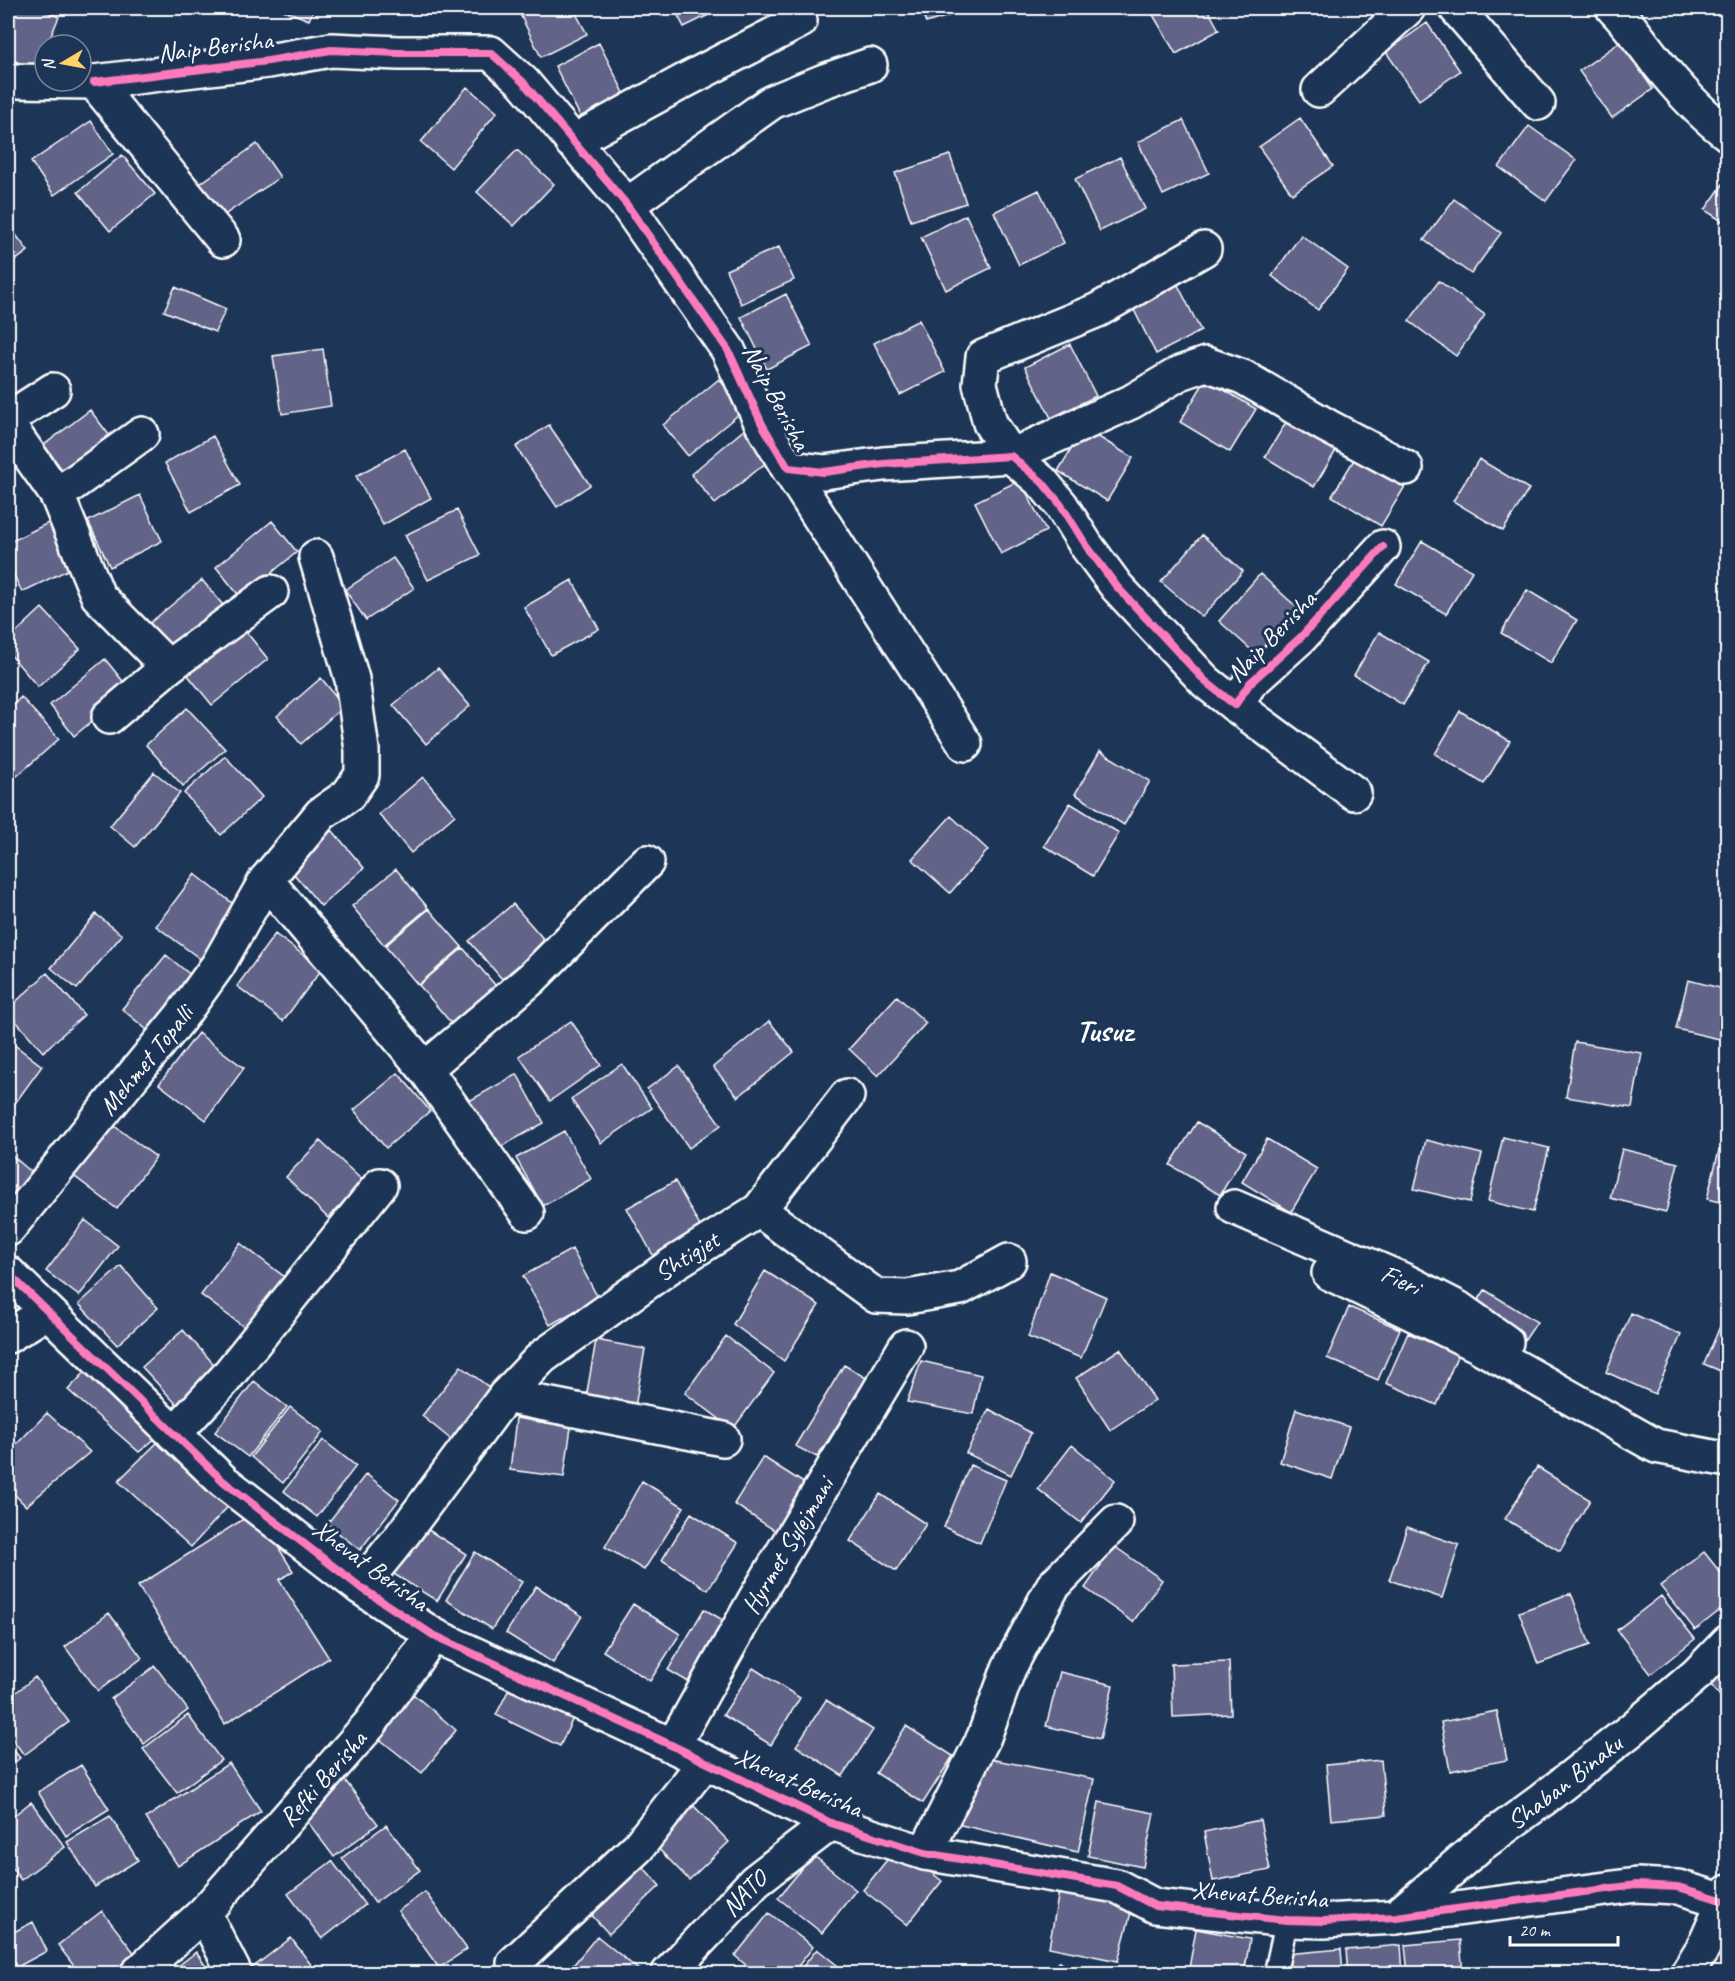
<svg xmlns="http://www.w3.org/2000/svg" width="1735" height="1981" font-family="Caveat,sans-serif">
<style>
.building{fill:#626488;stroke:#fff;stroke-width:1.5}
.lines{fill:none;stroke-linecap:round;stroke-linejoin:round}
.lane-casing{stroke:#fff;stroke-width:26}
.street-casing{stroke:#fff;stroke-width:38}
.secondary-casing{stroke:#fff;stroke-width:38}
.lane{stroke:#1d3557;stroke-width:21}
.street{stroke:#1d3557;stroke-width:33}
.secondary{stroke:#1d3557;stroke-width:33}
.cycleway-casing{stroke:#1d3557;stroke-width:11}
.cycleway{stroke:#fd7abc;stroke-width:8}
.labels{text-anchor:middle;stroke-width:6;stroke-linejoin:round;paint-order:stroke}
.street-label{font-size:26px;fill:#fff;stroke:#1d3557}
.district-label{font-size:32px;font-weight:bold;fill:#fff;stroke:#1d3557}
</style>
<rect width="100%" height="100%" fill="#1d3557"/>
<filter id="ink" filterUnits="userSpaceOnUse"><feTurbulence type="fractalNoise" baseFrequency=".0167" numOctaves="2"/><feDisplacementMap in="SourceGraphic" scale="12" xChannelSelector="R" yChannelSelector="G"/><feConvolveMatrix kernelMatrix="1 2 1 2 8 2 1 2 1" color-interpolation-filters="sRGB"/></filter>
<g filter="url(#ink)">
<path class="building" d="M8,8H36L59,17L36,70L8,58Z
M278,8H314L309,20Z
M517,8H573L587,34L541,57Z
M674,8H723L684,27Z
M921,8H974L926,23Z
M1149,8H1207L1219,30L1176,54Z
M1427,23L1460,71L1419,100L1386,52Z
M1620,42L1653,89L1612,118L1579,71Z
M599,43L625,95L581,118L555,66Z
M467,87L497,112L451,168L421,142Z
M1300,118L1333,166L1292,194L1259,147Z
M1183,120L1209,173L1163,195L1138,142Z
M91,121L113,154L54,195L31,162Z
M1529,126L1576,160L1546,201L1499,167Z
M257,144L280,177L220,218L198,185Z
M517,150L554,184L514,226L477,192Z
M122,155L155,194L110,231L78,192Z
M950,155L966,203L911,221L895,173Z
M1120,157L1145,209L1100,231L1075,179Z
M1728,177V225L1705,210Z
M1039,190L1064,243L1019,265L994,212Z
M1454,199L1501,233L1471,274L1424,240Z
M966,215L991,268L946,290L921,237Z
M8,224L28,251L8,266Z
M1301,235L1348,269L1318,310L1272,276Z
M779,247L794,280L741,304L726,270Z
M1175,279L1201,331L1156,354L1130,302Z
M1439,281L1485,315L1456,356L1409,321Z
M175,287L226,309L215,332L164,311Z
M786,294L812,346L767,369L741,317Z
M919,320L945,372L900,395L874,343Z
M1070,344L1096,396L1051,418L1025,367Z
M323,349L331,406L282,414L273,356Z
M719,379L744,410L688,456L663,425Z
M1206,379L1256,409L1230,452L1180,422Z
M90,410L113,440L66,475L44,445Z
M1291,414L1340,444L1314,487L1265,457Z
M549,425L590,485L557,507L516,447Z
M746,428L772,458L715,504L691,474Z
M1084,428L1133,458L1107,501L1058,471Z
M213,436L240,485L191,512L165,463Z
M405,449L431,498L383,525L356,476Z
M1358,453L1407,483L1381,526L1332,496Z
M1479,459L1529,489L1503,531L1453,501Z
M1020,480L1046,531L1001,554L975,502Z
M140,495L162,541L110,567L88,521Z
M457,510L480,555L428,580L405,535Z
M52,521L74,567L22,592L8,563V543Z
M272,521L297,552L241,598L216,567Z
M1202,535L1243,571L1202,617L1161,582Z
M1422,541L1472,571L1446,614L1396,584Z
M393,558L414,588L366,620L345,590Z
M1260,574L1300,610L1259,657L1219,621Z
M202,580L227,610L171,656L146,626Z
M572,580L599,629L551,655L524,607Z
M1527,590L1577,620L1551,663L1501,633Z
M42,608L80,649L38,687L8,652V640Z
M243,628L268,659L212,705L187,674Z
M1379,632L1429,662L1403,705L1354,675Z
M105,659L130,690L74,736L50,705Z
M438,668L470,706L426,744L393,705Z
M321,678L344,706L301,744L277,716Z
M21,697L59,739L17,776L8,765V710Z
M187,708L225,749L183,786L146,745Z
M1460,711L1510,741L1484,784L1435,754Z
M1100,751L1150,781L1124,825L1075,794Z
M225,756L262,797L221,835L184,793Z
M154,772L180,793L135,847L110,826Z
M423,777L455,815L411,853L379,814Z
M1070,803L1119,833L1093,876L1044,846Z
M951,816L988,850L950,893L912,859Z
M332,830L364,868L321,906L288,867Z
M396,869L428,908L384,945L352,906Z
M195,874L241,910L203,961L156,926Z
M513,904L546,942L502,979L469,941Z
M429,909L462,947L418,985L385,946Z
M96,914L122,935L77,989L51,968Z
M275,934L322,969L283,1021L237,986Z
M463,948L496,986L451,1023L419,985Z
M166,955L192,976L147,1030L122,1009Z
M47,973L84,1015L43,1052L8,1012V1009Z
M1688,980L1728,990V1041L1676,1029Z
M897,996L926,1023L878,1076L849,1049Z
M571,1021L601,1065L550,1101L519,1056Z
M769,1021L794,1052L738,1097L713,1067Z
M198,1033L244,1068L206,1120L159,1084Z
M8,1040L42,1066L8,1113Z
M1575,1042L1642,1053L1632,1108L1566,1097Z
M622,1064L652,1108L601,1143L571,1099Z
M679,1066L721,1125L689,1148L647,1089Z
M398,1073L430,1111L386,1148L354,1110Z
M517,1074L544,1123L495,1150L469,1101Z
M109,1122L156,1157L117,1209L70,1173Z
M1197,1122L1246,1152L1220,1195L1170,1165Z
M564,1131L591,1179L543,1206L516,1158Z
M1503,1137L1549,1148L1533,1212L1488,1201Z
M1267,1139L1317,1169L1291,1212L1242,1182Z
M1426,1140L1482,1154L1470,1202L1414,1189Z
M320,1141L363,1181L328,1218L286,1177Z
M1622,1149L1678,1163L1666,1212L1610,1198Z
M1719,1150L1728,1152V1204L1707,1199Z
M8,1152L36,1176L8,1209Z
M675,1181L702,1230L654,1257L627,1208Z
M85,1220L118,1246L79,1296L46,1271Z
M240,1243L286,1278L248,1330L201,1295Z
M572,1249L598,1298L550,1325L523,1276Z
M121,1266L158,1308L117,1345L79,1304Z
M765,1271L819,1305L784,1361L733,1324Z
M1050,1272L1106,1297L1081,1358L1028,1337Z
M1485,1290L1537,1322L1525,1340L1474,1307Z
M1349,1307L1400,1329L1378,1380L1327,1358Z
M1727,1310L1728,1311V1374L1704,1364Z
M1631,1313L1681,1335L1655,1394L1606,1372Z
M183,1330L220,1371L180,1408L142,1367Z
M1408,1333L1458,1354L1437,1405L1386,1383Z
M726,1336L774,1373L733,1429L685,1393Z
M596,1340L645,1349L635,1407L586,1398Z
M1120,1349L1155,1400L1110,1430L1076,1378Z
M921,1361L981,1375L973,1414L907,1402Z
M844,1365L868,1379L817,1457L795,1446Z
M461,1366L494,1391L454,1442L422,1416Z
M89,1368L163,1432L139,1452L68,1390Z
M254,1381L287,1407L248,1457L215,1432Z
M290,1407L323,1432L283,1483L251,1457Z
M989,1409L1031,1433L1011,1475L966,1453Z
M1296,1409L1349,1427L1332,1479L1280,1462Z
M47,1413L90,1452L26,1506L8,1488V1453Z
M516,1418L571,1427L564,1477L510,1470Z
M160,1440L233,1501L191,1547L118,1481Z
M323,1440L356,1466L317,1517L284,1491Z
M1072,1445L1115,1480L1081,1523L1038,1489Z
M763,1457L810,1487L780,1534L734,1504Z
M970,1465L1006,1480L980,1543L944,1527Z
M1537,1467L1590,1500L1560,1551L1505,1519Z
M366,1474L399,1500L360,1550L327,1524Z
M642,1481L684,1507L644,1570L605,1547Z
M880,1494L926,1524L896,1571L850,1541Z
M256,1511L293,1571L279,1580L329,1658L225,1724L138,1586Z
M691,1513L738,1543L708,1590L662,1560Z
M419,1524L466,1554L437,1601L389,1571Z
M1407,1527L1459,1545L1442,1598L1389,1580Z
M1114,1546L1162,1580L1133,1622L1085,1588Z
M475,1552L522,1582L492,1629L446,1600Z
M1704,1552L1728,1582V1604L1695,1630L1660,1586Z
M536,1586L582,1616L553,1663L506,1633Z
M1571,1593L1590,1645L1538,1664L1519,1612Z
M1661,1596L1695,1639L1651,1674L1617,1630Z
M633,1604L680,1634L650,1681L603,1651Z
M704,1609L733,1626L697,1687L668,1670Z
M109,1613L142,1658L98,1691L65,1647Z
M1229,1662L1231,1714L1173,1717L1171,1664Z
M1728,1664V1706L1707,1680Z
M155,1666L188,1710L144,1744L111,1699Z
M753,1668L800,1698L771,1745L723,1715Z
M1060,1672L1113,1685L1100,1739L1046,1726Z
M35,1677L69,1722L24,1755L8,1733V1699Z
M511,1685L574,1716L560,1746L496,1715Z
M413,1694L456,1730L422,1773L378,1738Z
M826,1700L873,1730L843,1776L796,1746Z
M1497,1711L1507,1760L1450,1771L1441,1722Z
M188,1715L221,1760L177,1793L143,1749Z
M906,1726L953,1756L923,1803L876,1773Z
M8,1743L20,1758L8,1768Z
M980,1757L1094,1779L1078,1852L952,1823Z
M1381,1760L1386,1815L1331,1820L1326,1765Z
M229,1763L261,1811L178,1866L146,1818Z
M81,1765L109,1809L66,1836L38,1792Z
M344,1779L378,1824L334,1857L301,1813Z
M31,1802L65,1847L21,1880L8,1862V1820Z
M690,1802L729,1842L689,1880L650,1840Z
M1099,1802L1154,1813L1143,1867L1088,1856Z
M110,1816L138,1860L95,1887L67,1842Z
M1260,1820L1270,1870L1213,1881L1204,1832Z
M386,1825L420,1870L375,1903L342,1858Z
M898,1846L942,1881L907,1925L863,1890Z
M813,1855L856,1890L822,1933L778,1898Z
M332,1861L365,1905L322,1939L288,1894Z
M638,1861L660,1886L609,1934L586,1909Z
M1060,1886L1134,1901L1118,1961L1049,1947Z
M425,1892L467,1949L439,1968L398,1911Z
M102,1911L136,1955L112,1974H80L58,1945Z
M769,1913L813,1947L792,1974H757L735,1956Z
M33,1922L47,1951L8,1972V1935Z
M1196,1929L1250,1939L1244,1974H1188Z
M597,1936L640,1971L638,1974H566Z
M291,1938L318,1974H248L247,1972Z
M1460,1940L1463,1974H1408L1405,1945Z
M1401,1945L1403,1974H1348L1346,1950Z
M817,1949L848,1974H797Z
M1341,1949L1343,1974H1287L1286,1954Z
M196,1952L211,1974H168Z
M1059,1961L1076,1974H1049Z"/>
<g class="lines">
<g class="lane-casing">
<path id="lane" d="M1278,1974L1277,1965L1287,1920"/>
</g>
<g class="street-casing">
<g id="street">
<path d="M1456,8L1538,103"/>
<path d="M1613,8C1632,27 1647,51 1665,72C1684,95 1704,116 1728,134"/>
<path d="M8,81L94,82L223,240"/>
<path d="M94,82L268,61L331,50L398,53H491L523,82L627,205L728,350L762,424L788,468L824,472L883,464L1011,456L1042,482L1061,505L1086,545L1117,587L1206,682L1235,705L1250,683L1301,637L1383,547"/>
<path d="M1319,90L1408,8"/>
<path d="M572,142L686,80L800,21"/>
<path d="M627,205L772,102L824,81L870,65"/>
<path d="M1204,249L1098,310L983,357L980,384L990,423L1011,456L1131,402L1180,373L1206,364L1243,377L1327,426L1406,468"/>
<path d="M8,419L53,390"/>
<path d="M8,425L57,495L142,434"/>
<path d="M788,468L965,744"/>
<path d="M57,495L98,596L168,667"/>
<path d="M1235,705L1354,793"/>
<path d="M109,717L168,667L271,592"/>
<path d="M266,880L425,1069L527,1213"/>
<path d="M425,1069L532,978L647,862"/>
<path id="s1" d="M1234,1207L1405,1281L1458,1308L1506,1342"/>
<path d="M759,1210L876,1296L907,1297L960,1288L1009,1261"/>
<path id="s2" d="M8,1229L180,1018L218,965L266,880L321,814L348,795L362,775V750L352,679L316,557"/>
<path d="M1329,1273L1477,1345L1656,1446L1728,1460"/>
<path d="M8,1336L47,1312"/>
<path d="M505,1396L723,1439"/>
<path d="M174,1434L225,1379L380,1185"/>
<path id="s3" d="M360,1587L400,1538L505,1396L542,1357L673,1264L759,1210L847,1096"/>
<path id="s4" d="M673,1746L754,1601L906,1346"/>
<path d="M925,1853L984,1737L1009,1668L1053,1586L1116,1522"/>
<path d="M204,1913L235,1974"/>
<path id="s5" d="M1396,1917L1479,1846L1542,1800L1631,1730L1697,1674L1728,1642"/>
<path d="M514,1963L638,1847L705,1762"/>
<path id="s6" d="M137,1974L204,1913L370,1724L433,1635"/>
<path id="s7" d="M668,1974L755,1881L831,1823"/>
<path d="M1687,1974L1703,1948L1728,1892"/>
</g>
</g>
<g class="secondary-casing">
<path id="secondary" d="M8,1273L223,1481L360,1587L433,1635L673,1746L831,1823L925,1853L1117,1886L1155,1906L1287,1920L1324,1921L1396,1917L1636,1885L1678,1887L1728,1902"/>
</g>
<use href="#lane" class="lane"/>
<use href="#street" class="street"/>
<use href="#secondary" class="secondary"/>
<g class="cycleway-casing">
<path id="cycleway" d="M94,82L268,61L331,50L398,53H491L523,82L627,205L728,350L762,424L788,468L824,472L883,464L1011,456L1042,482L1061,505L1086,545L1117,587L1206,682L1235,705L1250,683L1301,637L1383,547
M8,1273L223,1481L360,1587L433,1635L673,1746L831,1823L925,1853L1117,1886L1155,1906L1287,1920L1324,1921L1396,1917L1636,1885L1678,1887L1728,1902"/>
</g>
<use href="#cycleway" class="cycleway"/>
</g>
</g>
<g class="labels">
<g class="street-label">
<text transform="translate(215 46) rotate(-7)" y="9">Naip Berisha</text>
<text transform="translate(777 397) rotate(62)" y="9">Naip Berisha</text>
<text transform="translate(1271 636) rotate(-46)" y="9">Naip Berisha</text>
<text dy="9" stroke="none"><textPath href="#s2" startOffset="218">Mehmet Topalli</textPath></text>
<text dy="9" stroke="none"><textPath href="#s3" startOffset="470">Shtigjet</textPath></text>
<text dy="9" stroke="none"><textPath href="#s1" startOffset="182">Fieri</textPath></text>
<text dy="9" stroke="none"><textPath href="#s4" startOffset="231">Hyrmet Sylejmani</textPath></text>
<text transform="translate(371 1565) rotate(36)" y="9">Xhevat Berisha</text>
<text dy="9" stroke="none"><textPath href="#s6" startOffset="270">Refki Berisha</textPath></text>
<text transform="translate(799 1782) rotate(24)" y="9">Xhevat Berisha</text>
<text dy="9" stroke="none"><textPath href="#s5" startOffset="216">Shaban Binaku</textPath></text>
<text dy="9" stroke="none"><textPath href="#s7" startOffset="111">NATO</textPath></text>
<text transform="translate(1260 1894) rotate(4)" y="9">Xhevat Berisha</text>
</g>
<g class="district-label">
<text x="1104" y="1041">Tusuz</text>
</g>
</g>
<rect width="1735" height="1981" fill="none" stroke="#1d3557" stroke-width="30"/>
<rect x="15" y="15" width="1705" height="1951" fill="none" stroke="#fff" stroke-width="2" filter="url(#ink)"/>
<g transform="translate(63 63) rotate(260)"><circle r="28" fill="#1d3557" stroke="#77869a" stroke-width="1.5"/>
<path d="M0-4.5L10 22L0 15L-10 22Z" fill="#ffd166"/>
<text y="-9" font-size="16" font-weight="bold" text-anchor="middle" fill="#ffffff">N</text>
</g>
<path d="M1510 1936v9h108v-9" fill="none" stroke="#ffffff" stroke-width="3"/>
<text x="1519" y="1936" font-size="18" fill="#ffffff" stroke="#1d3557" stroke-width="4.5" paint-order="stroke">20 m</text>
</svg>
